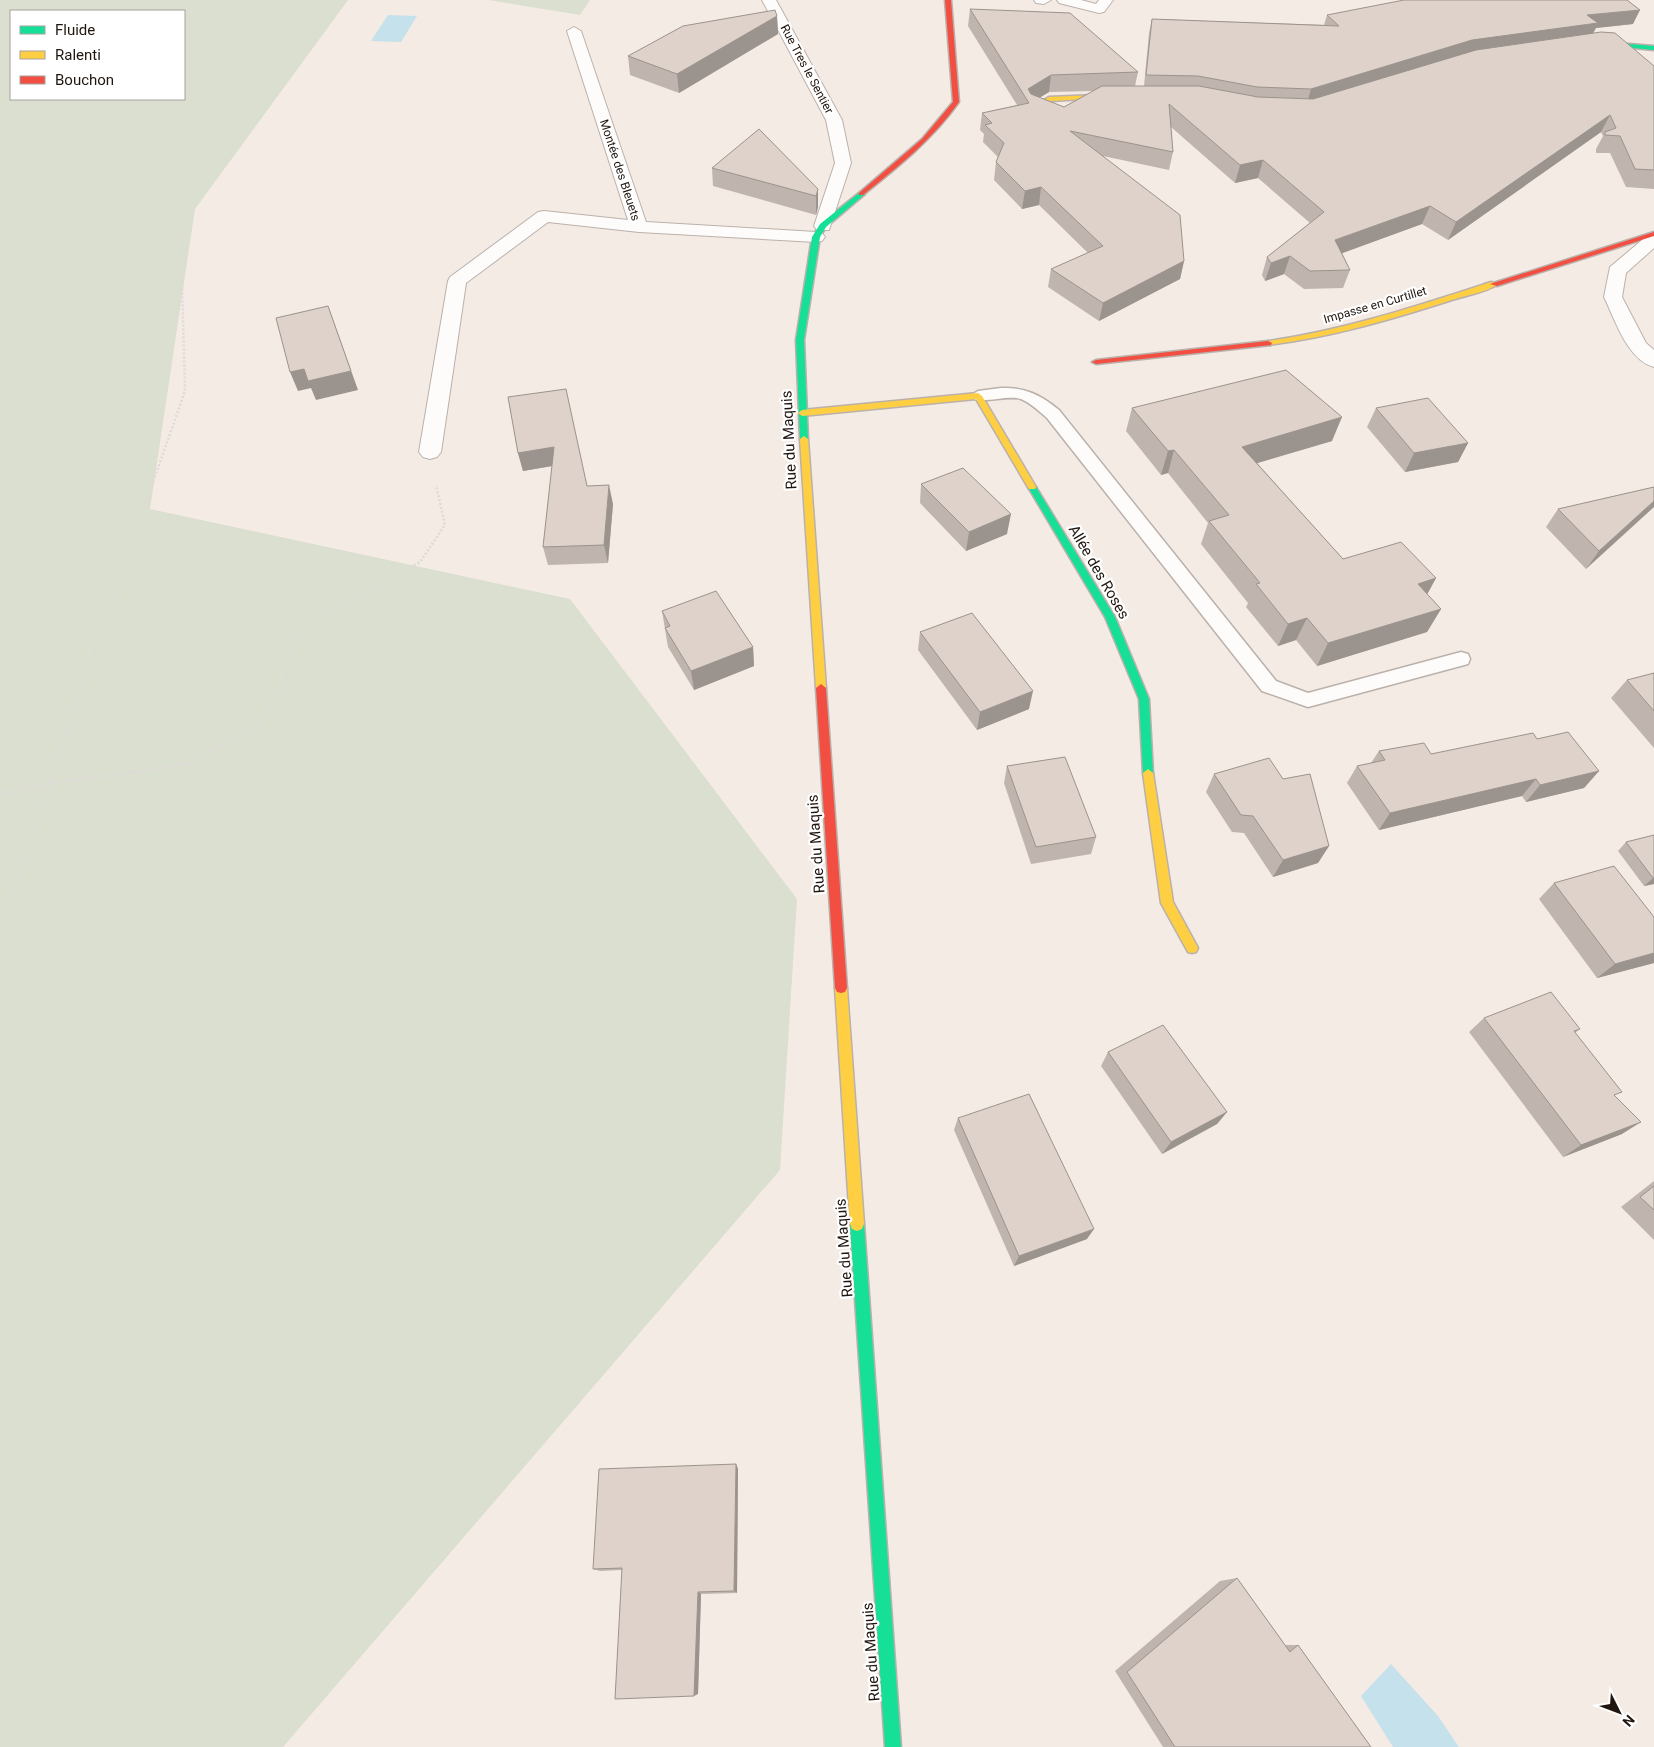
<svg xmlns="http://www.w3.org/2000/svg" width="1654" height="1747" font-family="Roboto,sans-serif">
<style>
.green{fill:#dadfcf;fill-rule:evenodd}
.water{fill:#c4e1ec}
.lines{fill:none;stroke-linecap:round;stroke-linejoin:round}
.lane-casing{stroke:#bbb1ab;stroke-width:3}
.street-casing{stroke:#bbb1ab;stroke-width:2}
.fast-casing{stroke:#bbb1ab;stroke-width:3}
.slow-casing{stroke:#bbb1ab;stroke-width:3}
.jam-casing{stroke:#bbb1ab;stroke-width:3}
.path-far2{stroke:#dddad7;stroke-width:2;stroke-dasharray:1 1;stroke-linecap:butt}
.path-far1{stroke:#dddad7;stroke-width:2.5;stroke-dasharray:2 2;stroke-linecap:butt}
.path{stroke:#dddad7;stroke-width:3;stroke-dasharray:2.5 2.5;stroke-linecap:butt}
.lane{fill:#fefcfb;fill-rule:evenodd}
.street{fill:#fefcfb;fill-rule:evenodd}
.fast{fill:#16e098;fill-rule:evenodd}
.slow{fill:#ffcf43;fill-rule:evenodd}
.jam{fill:#f24e42;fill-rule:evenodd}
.wall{fill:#bfb5ae;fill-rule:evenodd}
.shaded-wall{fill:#9b938d}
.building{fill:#ded2ca;stroke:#9b938d}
.labels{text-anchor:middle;stroke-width:4.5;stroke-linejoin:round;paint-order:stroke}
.far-street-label{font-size:12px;fill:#20160f;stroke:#fff}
.street-label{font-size:15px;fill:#20160f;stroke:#fff}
</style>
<rect width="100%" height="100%" fill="#f5ebe5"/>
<path class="green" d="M0,0H348L195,209L150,509L570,599L797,899L780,1170L283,1747H0ZM184,11V99H11V11Z
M489,0H590L580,15Z"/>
<path class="water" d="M388,15L417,16L401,42L371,41Z
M1391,1664L1438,1716L1459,1747H1393L1361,1696Z"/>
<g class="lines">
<g class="lane-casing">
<path id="lane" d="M1001,388C1025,387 1041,395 1059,410L1276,681L1308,693L1461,652L1468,654L1470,659L1468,664L1308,707L1262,691L1047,418C1039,411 1031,403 1021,399C1008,394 977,406 970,396L978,391Z"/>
</g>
<g class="street-casing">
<path id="street" d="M762,0H776L842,120L851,163L829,230H817L814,226L835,163L826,120Z
M1034,0H1051L1044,4L1036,3Z
M1057,0H1081L1096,4L1099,0H1113L1104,12L1099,13L1059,3Z
M574,27L581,31L646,222L816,232L822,233L825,237L822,241L816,242L639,232L548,222L466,283L441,452L437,457L430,459L423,457L419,452L448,281L450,277L538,212L544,211L628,220L567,31Z
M1654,234V248L1626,273L1622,297L1646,343L1654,350V367C1627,360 1615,319 1604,297L1610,267L1648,235Z"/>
</g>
<g class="fast-casing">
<path id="fast" d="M1593,41L1654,46V50L1591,44L1590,43Z
M859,193L865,194L826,227L820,237L804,340L808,439L804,442L800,439L796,340L812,237L820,224Z
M1032,484L1036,487L1115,617L1149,699L1153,773L1152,776L1148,777L1143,773L1139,699L1105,617L1028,487Z
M857,1217L862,1219L864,1224L901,1747H885L850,1224L852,1219Z"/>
</g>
<g class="slow-casing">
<path id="slow" d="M1120,94L1122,95V97L1050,101L1040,107L1060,116V118L1058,119L1032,107L1049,97Z
M1491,282L1498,284C1487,292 1468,295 1455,299C1393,319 1332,337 1268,345L1264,343L1268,341C1345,330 1417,306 1491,282Z
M978,393L982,396L1036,487L1035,489H1029L976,399L802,416L798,413L802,410Z
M804,436L808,439L826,688L821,692L816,688L800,439Z
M1148,769L1153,773L1173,902L1198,948L1196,952L1192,953L1188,952L1161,903L1143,773Z
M841,983L845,984L847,988L864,1224L862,1229L857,1231L852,1229L850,1224L835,988L837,984Z"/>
</g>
<g class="jam-casing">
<path id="jam" d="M945,0H951L959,102C933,139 898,167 863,195H859V193L922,139L953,102Z
M1654,232V236L1497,286L1490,284Z
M1268,341L1272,343L1271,345L1096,364L1092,362L1096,360Z
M821,684L826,688L847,988L845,992L841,993L837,992L835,988L816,688Z"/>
</g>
<path class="path-far2" d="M182,284L180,212L319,0"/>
<path class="path-far1" d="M94,651L185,391L182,282
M289,651V643L324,613L420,562L445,525L436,485"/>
<path class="path" d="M0,794L49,784L189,764L259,724L287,683L289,650
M0,930L95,650"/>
<use href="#lane" class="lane"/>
<use href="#street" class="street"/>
<use href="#fast" class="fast"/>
<use href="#slow" class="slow"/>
<use href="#jam" class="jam"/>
</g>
<path class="wall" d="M970,9L1138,72L1135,86H1144L1149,33L1152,19L1324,25L1327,15L1633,24L1596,28L1593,33L1654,66V189L1626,187L1610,153H1596V149L1603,136L1601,132L1448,240L1422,224L1342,253L1350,270L1343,288L1304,289L1284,274L1265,281L1262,275L1267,257L1310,223L1258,178L1235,183L1171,127L1173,152L1169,170L1103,156L1184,261L1180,279L1099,321L1048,287L1051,269L1088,253L1039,205L1022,209L994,180L996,162L998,157L983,142L984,134L980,130L982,113L1017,105L968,26ZM1094,91L1064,107L1039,98L1049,92Z
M777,16L778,34L679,93L630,75L628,56Z
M712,168L818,189V207L816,215L713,186Z
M508,397L587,486L613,504L608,563L548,565L543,547L552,466L523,471L518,453Z
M1132,408L1332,441L1257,463L1343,559L1436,578L1427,594L1441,609L1427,632L1317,666L1296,640L1278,646L1246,607L1248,603L1201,544L1208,523L1168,473L1161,475L1126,431Z
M1376,408L1468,443L1458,462L1405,472L1367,427Z
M921,484L1007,534L966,551L920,503Z
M1654,487L1586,569L1546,527L1558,509Z
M662,611L753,647L754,666L694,690L668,647Z
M920,632L1029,709L977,730L918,650Z
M1654,673V748L1611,698L1627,680Z
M1537,739L1599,771L1584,788L1526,802L1522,796L1379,830L1347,783L1357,766L1371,763L1379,751L1431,754Z
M1007,766L1096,837L1091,854L1031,864L1004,783Z
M1214,774L1329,846L1318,863L1273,877L1244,833L1232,832L1206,792Z
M1654,835V884L1644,886L1618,851L1626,842Z
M1554,883L1654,917V963L1597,978L1539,899Z
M1484,1018L1580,1029L1575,1033L1615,1096L1622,1134L1563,1157L1469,1032Z
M1108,1052L1227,1112L1217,1124L1162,1154L1101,1066Z
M958,1118L1087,1239L1014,1266L954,1130Z
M1654,1181V1240L1621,1207Z
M736,1464L738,1469L737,1593L701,1594L698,1694L622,1570L600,1571L593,1569Z
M1237,1578L1285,1645H1298L1371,1747H1163L1115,1671L1220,1581Z"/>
<path class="shaded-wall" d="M1640,10L1633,24L1596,28L1591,37L1307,103L1311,89L1472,40L1587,15Z
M777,16L778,34L679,93L677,74Z
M1051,75L1049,92L1029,104L1028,89Z
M1610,115L1601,132L1448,240L1456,222Z
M1263,160L1258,178L1235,183L1240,165Z
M1041,187L1039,205L1022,209L1025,191Z
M818,189V207L816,215V196Z
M1430,206L1422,224L1329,258L1335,240Z
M1290,256L1284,274L1265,281L1271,263Z
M1184,261L1180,279L1099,321L1103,303Z
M328,306L358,390L316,400L311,388L298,391L290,372L304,369Z
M1342,417L1332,441L1234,470L1242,447Z
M1468,443L1458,462L1405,472L1414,453Z
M554,447L558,465L523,471L518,453Z
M1174,450L1168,473L1161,475L1168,451Z
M609,485L613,504L608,563L604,545Z
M1654,501V507L1586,569L1599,551Z
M1011,514L1007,534L966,551L969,532Z
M1436,578L1423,602L1418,584Z
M1441,609L1427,632L1317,666L1328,643Z
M1307,618L1296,640L1278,646L1288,624Z
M753,647L754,666L694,690L691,671Z
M1033,691L1029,709L977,730L980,712Z
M1599,771L1584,788L1526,802L1540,785Z
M1536,779L1522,796L1379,830L1390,813Z
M1329,846L1318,863L1273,877L1283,860Z
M1653,878H1654V884L1644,886Z
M1654,953V963L1597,978L1615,964Z
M1227,1112L1217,1124L1162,1154L1171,1142Z
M1641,1122L1622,1134L1563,1157L1581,1145Z
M1094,1229L1087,1239L1014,1266L1019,1256Z
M736,1464L738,1469L737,1593L734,1591Z
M698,1592L701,1594L698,1694L694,1696Z"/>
<path class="building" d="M1404,0H1627L1640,10L1587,15L1598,23L1472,40L1311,89L1257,87L1198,76L1146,75L1152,19L1339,26L1327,15Z
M970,9L1070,13L1138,72L1051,75L1028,89L1031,94L1064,107L1102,86H1199L1258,97L1313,99L1476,50L1601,32L1615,33L1654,66V170L1635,169L1620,136L1605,135V132L1616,128L1610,115L1456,222L1430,206L1335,240L1350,270L1310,271L1290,256L1271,263L1267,257L1324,212L1263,160L1240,165L1169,104L1173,152L1070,131L1180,215L1184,261L1103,303L1051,269L1103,246L1041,187L1025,191L996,162L1004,143L985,125L992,123L982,113L1029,103Z
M775,10L777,16L677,74L628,56L683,26Z
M759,129L818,189L816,196L712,168Z
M328,306L351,371L308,381L304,369L290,372L276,318Z
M1286,370L1342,417L1242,447L1343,559L1401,542L1436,578L1418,584L1441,609L1328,643L1307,618L1288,624L1256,584L1260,583L1209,521L1229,515L1174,450L1168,451L1132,408Z
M566,389L587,486L609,485L604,545L543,547L554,447L518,453L508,397Z
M1428,398L1468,443L1414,453L1376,408Z
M963,468L1011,514L969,532L921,484Z
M1654,487V501L1599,551L1558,509Z
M716,591L753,647L691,671L665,628L670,626L662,611Z
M972,613L1033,691L980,712L920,632Z
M1654,673V711L1627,680Z
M1568,732L1599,771L1540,785L1536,779L1390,813L1357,766L1385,760L1379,751L1424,743L1431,754L1533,733L1537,739Z
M1065,757L1096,837L1036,847L1007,766Z
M1269,758L1283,779L1310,774L1329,846L1283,860L1253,816L1241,815L1214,774Z
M1654,835V878H1653L1626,842Z
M1614,866L1654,917V953L1615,964L1554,883Z
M1551,992L1580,1029L1574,1031L1622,1092L1614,1095L1641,1122L1581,1145L1484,1018Z
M1163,1025L1227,1112L1171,1142L1108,1052Z
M1029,1094L1094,1229L1019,1256L958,1118Z
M1654,1186V1210L1640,1197Z
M736,1464L734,1591L698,1592L694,1696L615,1699L622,1568L593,1569L599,1469Z
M1237,1578L1290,1652L1298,1645L1371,1747H1175L1127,1672Z"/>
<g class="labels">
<g class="far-street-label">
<text transform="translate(807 69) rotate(62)" y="4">Rue Tres le Sentier</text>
<text transform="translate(620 170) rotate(72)" y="4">Montée des Bleuets</text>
<text transform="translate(1375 305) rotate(-16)" y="4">Impasse en Curtillet</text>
</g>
<g class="street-label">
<text transform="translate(789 440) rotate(-93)" y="5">Rue du Maquis</text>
<text transform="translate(1099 572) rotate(60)" y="5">Allée des Roses</text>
<text transform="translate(816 844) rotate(-94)" y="5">Rue du Maquis</text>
<text transform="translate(844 1248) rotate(-94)" y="5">Rue du Maquis</text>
<text transform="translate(871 1652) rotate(-94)" y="5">Rue du Maquis</text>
</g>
</g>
<rect x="10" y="10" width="175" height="90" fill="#ffffff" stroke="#a6a29f"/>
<rect x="20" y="26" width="25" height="8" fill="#16e098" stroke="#a6a29f"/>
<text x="55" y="35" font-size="15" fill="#20160f">Fluide</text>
<rect x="20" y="51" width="25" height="8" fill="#ffcf43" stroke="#a6a29f"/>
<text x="55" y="60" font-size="15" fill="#20160f">Ralenti</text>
<rect x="20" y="76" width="25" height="8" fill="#f24e42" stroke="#a6a29f"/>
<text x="55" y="85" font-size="15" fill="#20160f">Bouchon</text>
<g transform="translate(1619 1712) rotate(132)" stroke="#ffffff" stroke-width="4" paint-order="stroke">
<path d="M0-4L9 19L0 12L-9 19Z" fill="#20160f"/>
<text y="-8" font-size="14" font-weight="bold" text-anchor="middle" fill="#20160f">N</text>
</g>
</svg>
